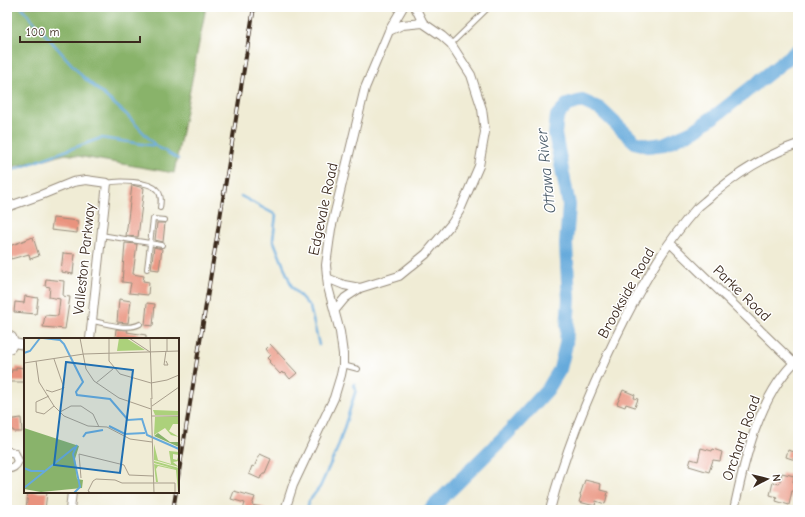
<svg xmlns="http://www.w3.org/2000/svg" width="805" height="517" font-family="'Comic Neue',sans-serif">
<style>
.forest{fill:#89b36b;stroke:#626e44}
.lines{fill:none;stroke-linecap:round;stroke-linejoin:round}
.stream{stroke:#66aadb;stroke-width:2.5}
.river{stroke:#66aadb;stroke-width:14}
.building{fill:#e9937e}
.service-casing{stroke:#968b7a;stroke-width:6}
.minor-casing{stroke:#968b7a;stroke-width:10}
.service{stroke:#fff;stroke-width:4}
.minor{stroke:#fff;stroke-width:8}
.rail-casing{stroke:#3b2a1e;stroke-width:4}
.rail{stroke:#fff;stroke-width:2.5;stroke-dasharray:8;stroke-linecap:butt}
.labels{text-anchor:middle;stroke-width:3;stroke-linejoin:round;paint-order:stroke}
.street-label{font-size:15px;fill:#3b2a1e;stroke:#fff}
.water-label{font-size:16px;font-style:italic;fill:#4c5d6a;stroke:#fff}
.inset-river{fill:none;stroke:#66aadb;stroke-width:2}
.inset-road{fill:none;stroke:#a89e8c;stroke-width:1}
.view{fill:#1f6fb2;fill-opacity:0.15;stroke:#1f6fb2;stroke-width:2}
.inset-edge{fill:none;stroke:#3b2a1e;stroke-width:2}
</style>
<rect width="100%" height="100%" fill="#fff"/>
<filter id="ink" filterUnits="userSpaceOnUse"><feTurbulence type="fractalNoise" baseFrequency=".025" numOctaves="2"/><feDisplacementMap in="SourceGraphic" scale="8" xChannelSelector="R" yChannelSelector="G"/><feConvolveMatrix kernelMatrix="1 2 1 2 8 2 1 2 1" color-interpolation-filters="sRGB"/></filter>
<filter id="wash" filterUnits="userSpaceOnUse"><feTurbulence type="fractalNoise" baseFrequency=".012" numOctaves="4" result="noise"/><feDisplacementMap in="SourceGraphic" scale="16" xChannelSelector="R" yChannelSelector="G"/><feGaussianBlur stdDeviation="0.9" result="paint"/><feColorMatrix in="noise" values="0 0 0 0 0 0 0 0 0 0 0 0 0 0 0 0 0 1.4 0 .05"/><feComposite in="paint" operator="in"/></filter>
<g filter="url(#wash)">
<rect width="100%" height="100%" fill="#f0ecd5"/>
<path class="forest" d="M7,7H206L174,173L66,154L7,168Z"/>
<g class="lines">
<path class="stream" d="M21,7L82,76L126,114L156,146
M7,172L101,138L156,146L178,159
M241,196L276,215L273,239L292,287L310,307L319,345
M307,510L309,501L320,487L338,447L356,390L354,384"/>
<path class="river" d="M430,510L507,434L548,389L560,369L566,344L569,299L566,244L569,205L555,134L557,116L567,105L582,101L600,109L635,142L648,146L664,144L695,130L723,110L798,50"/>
</g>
<g id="blocks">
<path class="building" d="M132,185L144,188L138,237L126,236Z
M53,218L78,221L77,233L51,230Z
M157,223H165L163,242L155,240Z
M33,237L39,256L30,259L29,254L11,259L7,247Z
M125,243L137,244L133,274L144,276L143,281L149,282L148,295L129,293L131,283L122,282Z
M154,247L162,249L159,270L151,269Z
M63,253L75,254L73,274L61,272Z
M46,279L64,281L63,296L70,297L65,329L43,327L45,315L58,316L60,299L49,297L50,287L45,286Z
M25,296L38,298L36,314L14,312L15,302L24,303Z
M119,299L131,301L128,323L117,322Z
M147,303L155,304L153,326L145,325Z
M116,329L128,330L127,332L146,335V339H115Z
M270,344L297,373L290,379L285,373L283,374L282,372L280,374L269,362L270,361L267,358L270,355L265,349Z
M16,367L24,368L25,382H7V373H11L12,370H16Z
M623,390L635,395L634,398L638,399L635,407L626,404L625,407L617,404Z
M21,418L22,432H14L13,430H7V420Z
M701,448L712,451L713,449L722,452L720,461L713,460L709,472L689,466L691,459L698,461Z
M788,450L798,453V461L786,457Z
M260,454L271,459L265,473H263L260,479L249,474L252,466L254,467Z
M782,473L794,476L793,482L798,483L796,491H792L789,505L776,501L777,497L770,495L773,482L779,484Z
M585,480L601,484L600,490L608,492L605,504L596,501L595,506L579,502L581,496L580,495Z
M234,491L255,497L252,505L265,508V510H243L245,503L231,499Z
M28,492H47L45,510H26Z"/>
</g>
</g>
<g filter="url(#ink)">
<use href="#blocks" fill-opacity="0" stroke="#968b7a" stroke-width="1"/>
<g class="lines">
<g class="service-casing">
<path id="service" d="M451,44L489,7
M107,183C118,180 149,181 157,190C162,195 161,202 160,208
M101,235L162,245
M147,269L153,219L165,220
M92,321C106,323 127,331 140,324
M343,365L358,369"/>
</g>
<g class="minor-casing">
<path id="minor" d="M389,31L402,25L423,23
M7,207L41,195L73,182L86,180L107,183L90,339
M670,243L794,363
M327,278L344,285L360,288
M335,310L345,298L360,288L399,276L426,254L452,223L460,210L479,166L485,132L482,109L471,75L451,44L442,36L423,23L415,7
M7,334L12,337L14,343L11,348L7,350
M14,343L25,345
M7,452H11L15,454L18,461C16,466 12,469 7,468
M70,510L72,492
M285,510L293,485L334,398L341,375L343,365V354L340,332L328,287L326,265L331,229L365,88L389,31L403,7
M550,510C565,450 589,393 616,337C638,292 663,246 696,209C701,204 707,200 712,195C738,173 766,155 798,144
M734,510C744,461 759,395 797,360"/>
</g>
<use href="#service" class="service"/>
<use href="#minor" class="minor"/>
<g class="rail-casing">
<path id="rail" d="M178,478L254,7
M173,510L176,492"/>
</g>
<use href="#rail" class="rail"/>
</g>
</g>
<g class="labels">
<g class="street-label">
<text transform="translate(323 209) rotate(-78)" y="5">Edgevale Road</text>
<text transform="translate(84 259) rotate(-84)" y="5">Valleston Parkway</text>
<text transform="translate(626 293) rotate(-61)" y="5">Brookside Road</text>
<text transform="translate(742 293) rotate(44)" y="5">Parke Road</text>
<text transform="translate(741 438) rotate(-71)" y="5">Orchard Road</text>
</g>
<g class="water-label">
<text transform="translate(545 171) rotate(-96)" y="6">Ottawa River</text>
</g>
</g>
<g transform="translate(24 338)">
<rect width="155" height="155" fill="#f0ecd5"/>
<path d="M95,0H102L121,12L93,13ZM129,72L155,73V77H131ZM155,78L154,86H149L145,93L155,99L147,97L141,90L130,97L131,79ZM130,106L134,122L147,126L145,113L155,114V117L149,116V121L153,122L154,119L155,123L149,124L155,129L130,122ZM130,123L155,130L154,153L152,132L134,128L132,131L134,144H132L130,126L152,131L130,125Z" fill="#acd17b"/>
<path d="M0,90L55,108L51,121L53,141L59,142L58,150L17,154L0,151ZM134,95L146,104H155V109L130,98Z" fill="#89b36b"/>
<path class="inset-river" d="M19,0L36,2L40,6L59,44L52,54L53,57L86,61L104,82L118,81L123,97L155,111M0,15L6,13L16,0M85,88L101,96L121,95M59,99L62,95L79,92M0,130L7,133H20M0,150L51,109M50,155L56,149L49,116L53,107"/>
<path class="inset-road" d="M56,0L62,31L70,43L95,60L127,71M85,0V23L96,36L127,45L143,42L155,37M105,0L126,14M126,0L128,61M143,0V13M142,13L140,27H144L142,23M12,23L15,44L30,68L40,78L64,88L83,89L106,101L128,104M0,25L60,16L155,13M72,45L89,31M22,52L28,54L40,50L30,21M25,58L12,64V74L20,76L30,68M127,60L130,155M128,68L155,49M36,74L47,68H57L69,76L75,89M128,78H155M105,137L129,138M57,140L55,116L100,127L105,137M67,155L64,153L69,143L72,141L91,142L98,145H151V155"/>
<path class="view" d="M42,24L109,32L96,135L30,127Z"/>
<rect width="155" height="155" class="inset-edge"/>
</g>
<rect width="805" height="517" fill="none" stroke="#fff" stroke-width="24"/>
<g transform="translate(767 479) rotate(83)" stroke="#ffffff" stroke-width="3" paint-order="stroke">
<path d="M0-3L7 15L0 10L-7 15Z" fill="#3b2a1e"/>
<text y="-6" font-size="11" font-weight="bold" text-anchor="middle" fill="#3b2a1e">N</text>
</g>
<path d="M20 36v6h120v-6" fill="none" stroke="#3b2a1e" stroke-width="2"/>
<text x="26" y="36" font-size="12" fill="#3b2a1e" stroke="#ffffff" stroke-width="3" paint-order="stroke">100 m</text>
</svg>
